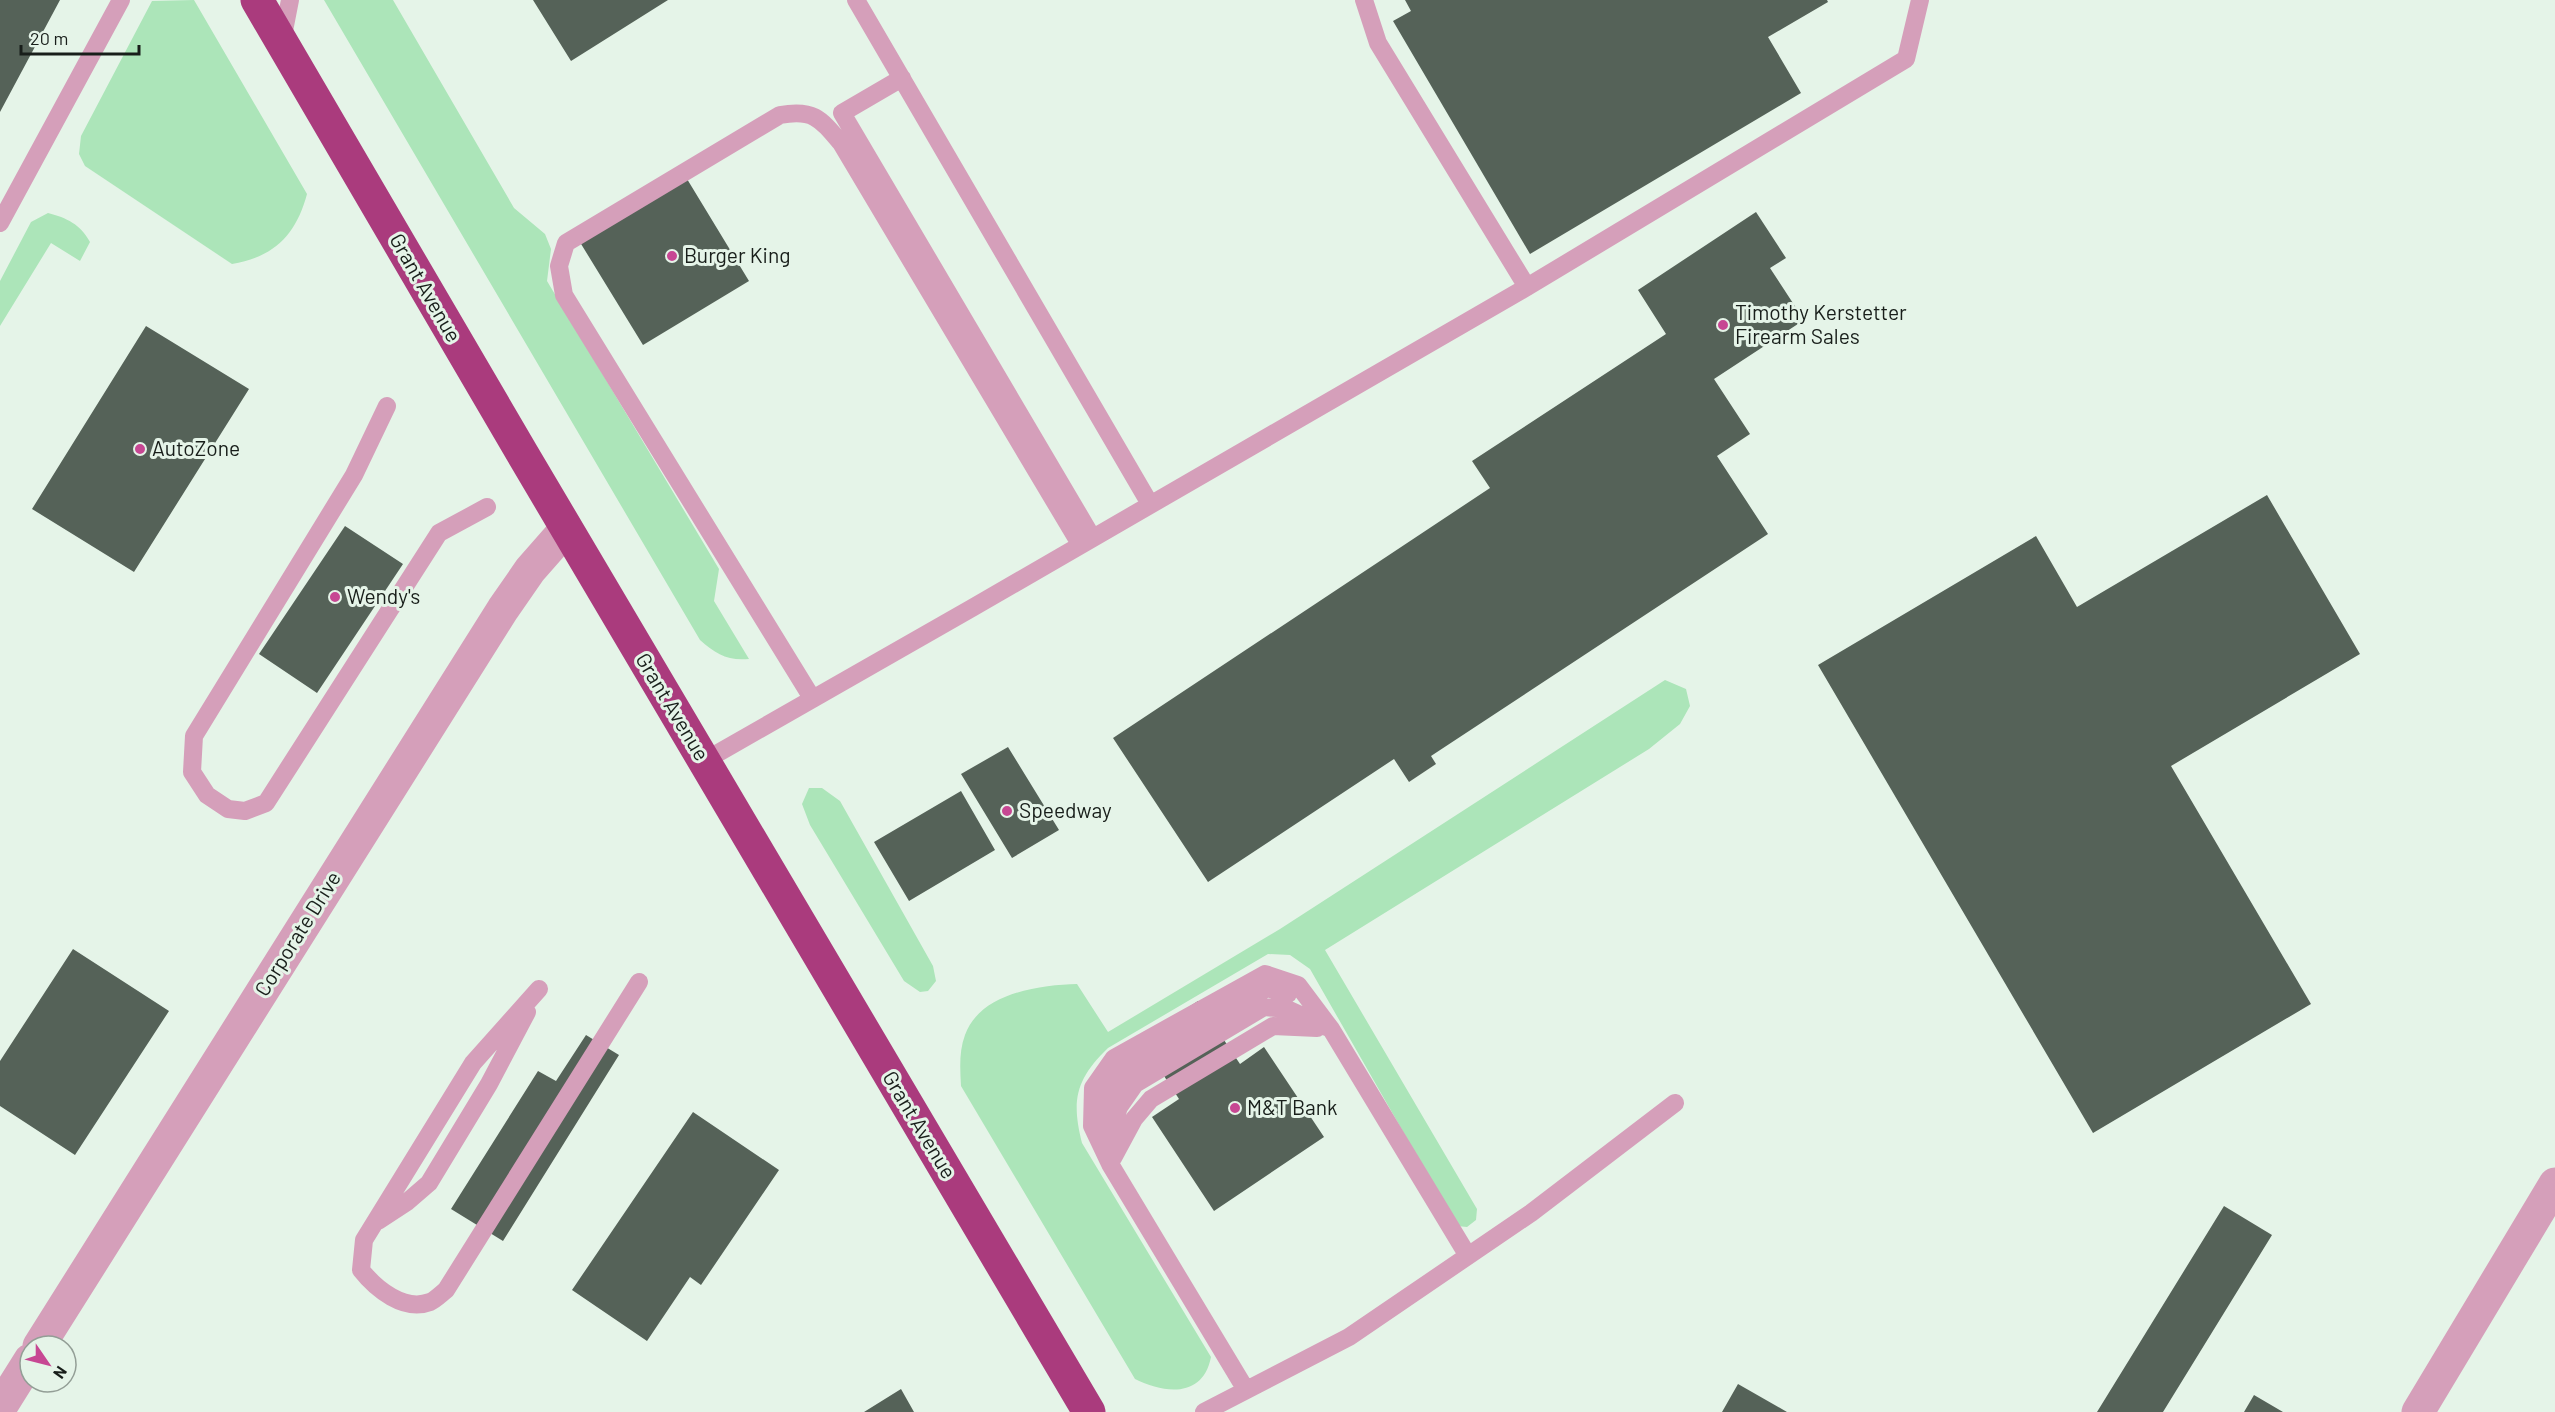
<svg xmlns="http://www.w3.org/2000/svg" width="2555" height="1412" font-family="Barlow,sans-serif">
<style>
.green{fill:#ace5b9}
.building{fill:#556258}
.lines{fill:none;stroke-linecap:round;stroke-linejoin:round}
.lane{stroke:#d59fba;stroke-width:18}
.street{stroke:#d59fba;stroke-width:33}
.highway{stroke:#aa3b7d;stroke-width:33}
.poi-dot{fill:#c74793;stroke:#e5f4e8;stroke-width:2}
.labels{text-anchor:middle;stroke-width:6;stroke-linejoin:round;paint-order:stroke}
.poi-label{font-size:21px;fill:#181e1a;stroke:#e5f4e8;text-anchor:start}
.street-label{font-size:21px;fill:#181e1a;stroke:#e5f4e8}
</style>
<rect width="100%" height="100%" fill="#e5f4e8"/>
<path class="green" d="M194,0L307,194C296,235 274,257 232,264L85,166L79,154L81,136L152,1Z
M324,0H393L514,208L545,234L551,249L547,281L719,569L714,601L749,659C727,661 716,654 700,640Z
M48,213C67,218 80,224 90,242L80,261L51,243L0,326V281L31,222Z
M1665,680L1686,689L1690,706L1680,724L1649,749L1325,950L1477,1209L1476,1220L1467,1227L1457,1226L1310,969L1290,955L1268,954L1108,1048C1076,1079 1071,1100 1082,1143L1211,1357C1203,1398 1165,1394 1135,1379L961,1086C960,1068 959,1051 965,1035C980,993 1039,985 1077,984L1108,1032L1280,929Z
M809,788H822L840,801L933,966L936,981L928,991L920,992L904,981L810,825L802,804Z"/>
<path class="building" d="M0,0H60L0,112Z
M533,0H668L571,61Z
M1405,0H1827L1828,2L1768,37L1801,93L1530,254L1393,21L1411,11Z
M684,174L749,281L643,345L578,239Z
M1756,212L1786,258L1770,268L1804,320L1714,379L1750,434L1717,456L1768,534L1431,756L1436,764L1409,782L1394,759L1208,882L1113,738L1490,488L1472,461L1666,334L1638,290Z
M146,326L249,389L134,572L32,509Z
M2267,495L2360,654L2171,766L2311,1004L2093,1133L1818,665L2036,536L2077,607Z
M345,526L403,564L317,693L259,654Z
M1008,747L1059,830L1012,858L961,774Z
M961,791L995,850L909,901L874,842Z
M73,949L169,1011L75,1155L0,1106V1061Z
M1198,1001L1240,1064L1264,1047L1324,1137L1214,1211L1152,1117L1179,1099L1140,1039Z
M586,1035L619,1055L503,1241L451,1209L538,1071L556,1081Z
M693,1112L779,1170L701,1285L690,1277L647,1341L572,1290Z
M2224,1206L2272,1235L2163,1412H2097Z
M1738,1384L1787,1412H1722Z
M901,1389L914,1412H864Z
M2254,1395L2283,1412H2244Z"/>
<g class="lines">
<path class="lane" d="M856,0L1150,504
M1364,0L1378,43L1527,287
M282,41L290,0
M902,78L842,113L1092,537
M0,223L121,0
M387,406L354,475L194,736L192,772L207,795L228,809L245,811L266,803L439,533L487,507
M812,698L564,295L559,266L566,243L780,115C813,109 820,118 841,143L1080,544
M704,761L972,608L1527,287L1906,59L1920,0
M539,989L473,1063L364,1240L361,1270C376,1289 404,1312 430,1302C435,1300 441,1294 446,1290L639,982
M1102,1120L1106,1095L1125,1071L1267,988L1288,994
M1113,1158L1134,1119L1151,1099L1273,1026L1317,1028
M1110,1160L1111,1132L1119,1107L1135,1084L1264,1007L1287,1009L1329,1028
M378,1221L407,1202L429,1183L489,1084L527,1012
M1246,1390L1110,1164L1092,1126L1093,1088L1114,1058L1265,974L1298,985L1331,1029L1468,1256
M1204,1412L1349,1337L1531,1213L1675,1103"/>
<path class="street" d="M39,1346L503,609L530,570L566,529
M0,1408L30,1360
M2418,1412L2555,1184"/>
<path class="highway" d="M257,0L522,453L1089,1412"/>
</g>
<g class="poi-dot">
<circle cx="672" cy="256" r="6"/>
<circle cx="1723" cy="325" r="6"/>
<circle cx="140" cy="449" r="6"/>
<circle cx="335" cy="597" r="6"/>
<circle cx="1007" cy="811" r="6"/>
<circle cx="1235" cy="1108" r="6"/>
</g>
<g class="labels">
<g class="poi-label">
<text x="684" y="263">Burger King</text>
<text x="1735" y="320">Timothy Kerstetter<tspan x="1735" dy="24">Firearm Sales</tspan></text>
<text x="152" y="456">AutoZone</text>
<text x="347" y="604">Wendy's</text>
<text x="1019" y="818">Speedway</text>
<text x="1247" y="1115">M&amp;T Bank</text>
</g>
<g class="street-label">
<text transform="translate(425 288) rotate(60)" y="7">Grant Avenue</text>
<text transform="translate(672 707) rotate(59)" y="7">Grant Avenue</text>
<text transform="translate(298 934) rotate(-58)" y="7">Corporate Drive</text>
<text transform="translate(919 1125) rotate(59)" y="7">Grant Avenue</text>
</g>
</g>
<g transform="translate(48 1364) rotate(125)"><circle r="28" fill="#e5f4e8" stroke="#939e96" stroke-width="1.5"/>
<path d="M0-4.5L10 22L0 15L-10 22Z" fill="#c74793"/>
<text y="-9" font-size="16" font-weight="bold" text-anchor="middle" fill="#181e1a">N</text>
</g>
<path d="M21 45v9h118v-9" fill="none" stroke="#181e1a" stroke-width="3"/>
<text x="30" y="45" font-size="18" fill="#181e1a" stroke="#e5f4e8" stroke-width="4.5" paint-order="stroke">20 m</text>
</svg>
